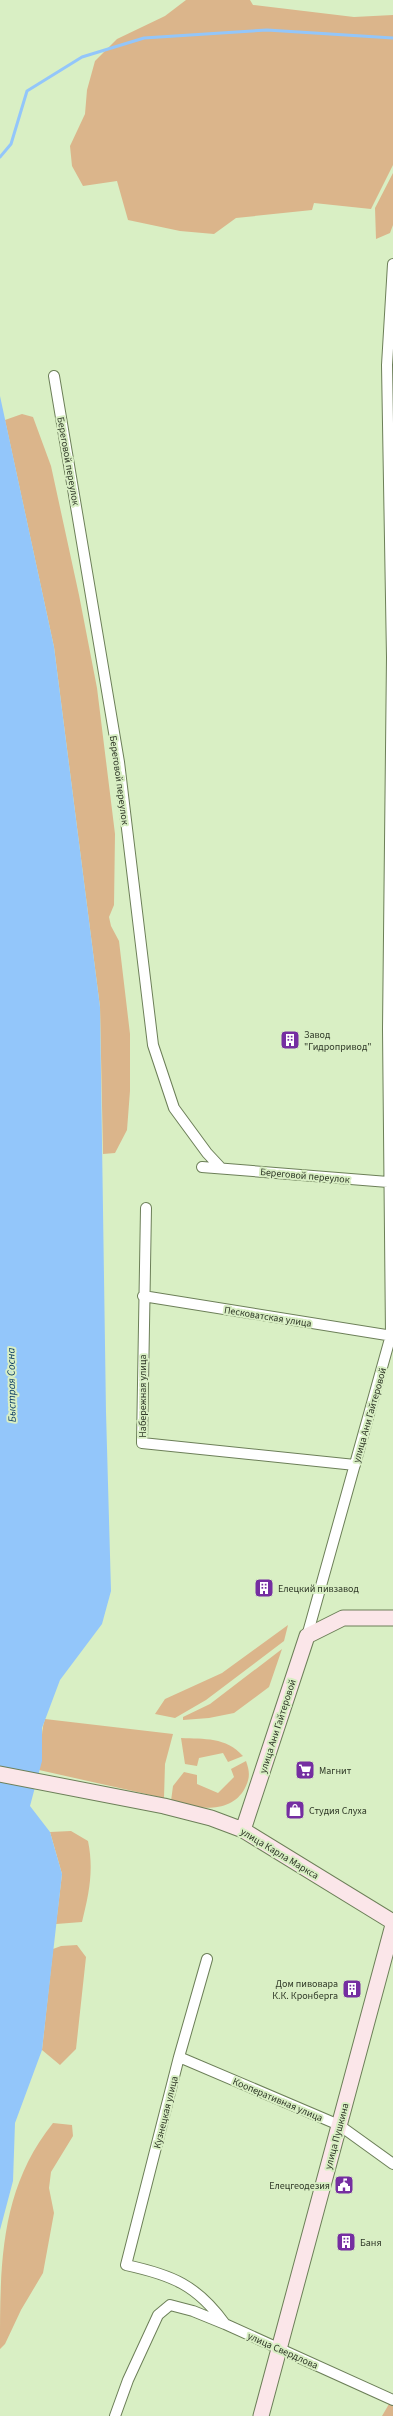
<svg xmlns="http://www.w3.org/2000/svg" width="393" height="2416" font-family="'Source Sans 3',sans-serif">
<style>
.green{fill:#dbb58b}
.water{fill:#93c6fa}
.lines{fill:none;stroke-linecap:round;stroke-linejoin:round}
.stream{stroke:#93c6fa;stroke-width:3}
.street-casing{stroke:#6c7f58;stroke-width:12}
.secondary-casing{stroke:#6c7f58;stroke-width:17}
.street{stroke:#fff;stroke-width:10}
.secondary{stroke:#fbe6e9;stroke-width:15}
.labels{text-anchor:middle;stroke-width:4;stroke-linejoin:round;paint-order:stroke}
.street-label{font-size:10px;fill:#2f3827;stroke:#d9efc4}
.poi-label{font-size:10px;fill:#2f3827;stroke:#d9efc4;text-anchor:start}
.water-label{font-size:11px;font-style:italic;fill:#0c3c64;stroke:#d9efc4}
</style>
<rect width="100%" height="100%" fill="#d9efc4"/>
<path class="green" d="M186,0H250L253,5L354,17L393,15V165L371,209L314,203L312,210L236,218L214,234L180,231L128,220L117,181L83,186L72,166L70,146L85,114L87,90L95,61L117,39L165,16Z
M393,173V225L390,233L376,239L375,208Z
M22,414L33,417L51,466L79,595L97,688L115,834L114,905L109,917L111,926L119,941L130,1034V1091L127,1130L115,1153L103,1154L100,1007L54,647L5,420Z
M288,1625L284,1641L206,1700L175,1718L155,1714L165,1699L222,1673Z
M282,1649L269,1687L234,1713L209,1718L183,1720V1717L210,1704Z
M45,1719L173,1734L165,1764L164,1798L39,1770C44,1753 39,1736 45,1719Z
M181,1738C204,1739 226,1737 243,1756L228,1762L223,1753L199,1758L197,1766L185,1764Z
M246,1761C250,1772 250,1778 245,1788C231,1815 195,1809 171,1801L173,1786L184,1772L197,1775V1784L218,1793L234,1777L231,1769Z
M71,1831L88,1841C94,1870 89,1894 82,1922L56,1924L62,1874L50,1832Z
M77,1945L86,1957L76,2049L60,2065L42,2050L53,1949L61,1946Z
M53,2123L72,2125L73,2136L51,2172L49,2188L54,2213L43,2273L21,2310L5,2344L0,2349C0,2264 0,2189 53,2123Z
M389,2404L393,2406V2416H382Z"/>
<path class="water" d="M0,396L54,647L100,1007L106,1412L111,1591L102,1624L60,1680L42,1728V1761L30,1806L50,1832L62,1874L42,2050L15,2123L13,2181L0,2230Z"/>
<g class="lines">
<path class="stream" d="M0,157L11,144L27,91L82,57L144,38L267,30L393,38"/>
<g class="street-casing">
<path id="street" d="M54,376L119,762L153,1045L174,1108L207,1153L221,1168
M202,1167L388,1182
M146,1208L142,1443L355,1465
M143,1296L393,1336
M307,1636L391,1335L388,1029L392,657L387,365L393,264
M207,1959L179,2057L126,2265C172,2275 197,2285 225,2324
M179,2057L339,2125L393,2164
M115,2416L128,2380L158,2315L170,2305L193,2311L225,2324L393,2400"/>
</g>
<g class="secondary-casing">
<path id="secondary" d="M0,1774L164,1806L211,1818L243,1830L393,1922
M243,1830L307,1636L343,1618H393
M261,2416L393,1925"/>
</g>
<use href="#street" class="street"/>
<use href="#secondary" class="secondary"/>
</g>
<defs>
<g id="building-square" transform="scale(1)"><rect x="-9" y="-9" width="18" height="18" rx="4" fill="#752ea1" stroke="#d9efc4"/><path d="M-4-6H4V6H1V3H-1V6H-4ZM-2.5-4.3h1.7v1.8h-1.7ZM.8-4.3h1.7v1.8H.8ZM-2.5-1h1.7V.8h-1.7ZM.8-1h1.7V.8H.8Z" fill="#fff"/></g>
<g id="supermarket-square" transform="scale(1)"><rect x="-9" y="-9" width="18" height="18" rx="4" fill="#752ea1" stroke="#d9efc4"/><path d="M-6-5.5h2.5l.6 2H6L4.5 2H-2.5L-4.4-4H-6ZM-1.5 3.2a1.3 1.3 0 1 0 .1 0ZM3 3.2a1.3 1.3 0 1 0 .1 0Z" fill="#fff"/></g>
<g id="shop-square" transform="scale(1)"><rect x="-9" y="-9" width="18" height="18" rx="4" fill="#752ea1" stroke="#d9efc4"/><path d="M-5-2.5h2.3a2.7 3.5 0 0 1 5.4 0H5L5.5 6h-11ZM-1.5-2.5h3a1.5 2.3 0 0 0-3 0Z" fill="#fff"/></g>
<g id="civic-square" transform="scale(1)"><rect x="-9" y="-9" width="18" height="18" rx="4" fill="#752ea1" stroke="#d9efc4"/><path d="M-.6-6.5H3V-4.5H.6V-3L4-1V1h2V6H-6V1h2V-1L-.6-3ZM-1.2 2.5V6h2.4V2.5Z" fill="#fff"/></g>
</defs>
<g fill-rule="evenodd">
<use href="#building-square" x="290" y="1040"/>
<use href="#building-square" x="264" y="1588"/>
<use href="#supermarket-square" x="305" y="1770"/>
<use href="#shop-square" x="295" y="1810"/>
<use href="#building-square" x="352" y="1989"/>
<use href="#civic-square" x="344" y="2185"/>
<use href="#building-square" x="346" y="2242"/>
</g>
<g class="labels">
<g class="street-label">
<text transform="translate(69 461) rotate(80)" y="4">Береговой переулок</text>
<text transform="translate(120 780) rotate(82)" y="4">Береговой переулок</text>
<text transform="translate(305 1175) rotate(5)" y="4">Береговой переулок</text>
<text transform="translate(268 1316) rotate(9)" y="4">Песковатская улица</text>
<text transform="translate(142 1396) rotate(-90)" y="4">Набережная улица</text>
<text transform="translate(369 1415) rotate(-74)" y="4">улица Ани Гайтеровой</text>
<text transform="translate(277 1726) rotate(-72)" y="4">улица Ани Гайтеровой</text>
<text transform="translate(280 1853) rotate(31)" y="4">улица Карла Маркса</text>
<text transform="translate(278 2099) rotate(23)" y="4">Кооперативная улица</text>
<text transform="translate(165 2112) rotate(-76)" y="4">Кузнецкая улица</text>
<text transform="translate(336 2136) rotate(-75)" y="4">улица Пушкина</text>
<text transform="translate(283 2350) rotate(24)" y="4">улица Свердлова</text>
</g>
<g class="poi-label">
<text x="304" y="1038">Завод<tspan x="304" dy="12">"Гидропривод"</tspan></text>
<text x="278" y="1592">Елецкий пивзавод</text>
<text x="319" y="1774">Магнит</text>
<text x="309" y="1814">Студия Слуха</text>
<text x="338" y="1987" text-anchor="end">Дом пивовара<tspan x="338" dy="12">К.К. Кронберга</tspan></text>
<text x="330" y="2189" text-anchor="end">Елецгеодезия</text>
<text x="360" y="2246">Баня</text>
</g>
<g class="water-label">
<text transform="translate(11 1385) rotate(-91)" y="4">Быстрая Сосна</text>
</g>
</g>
</svg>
